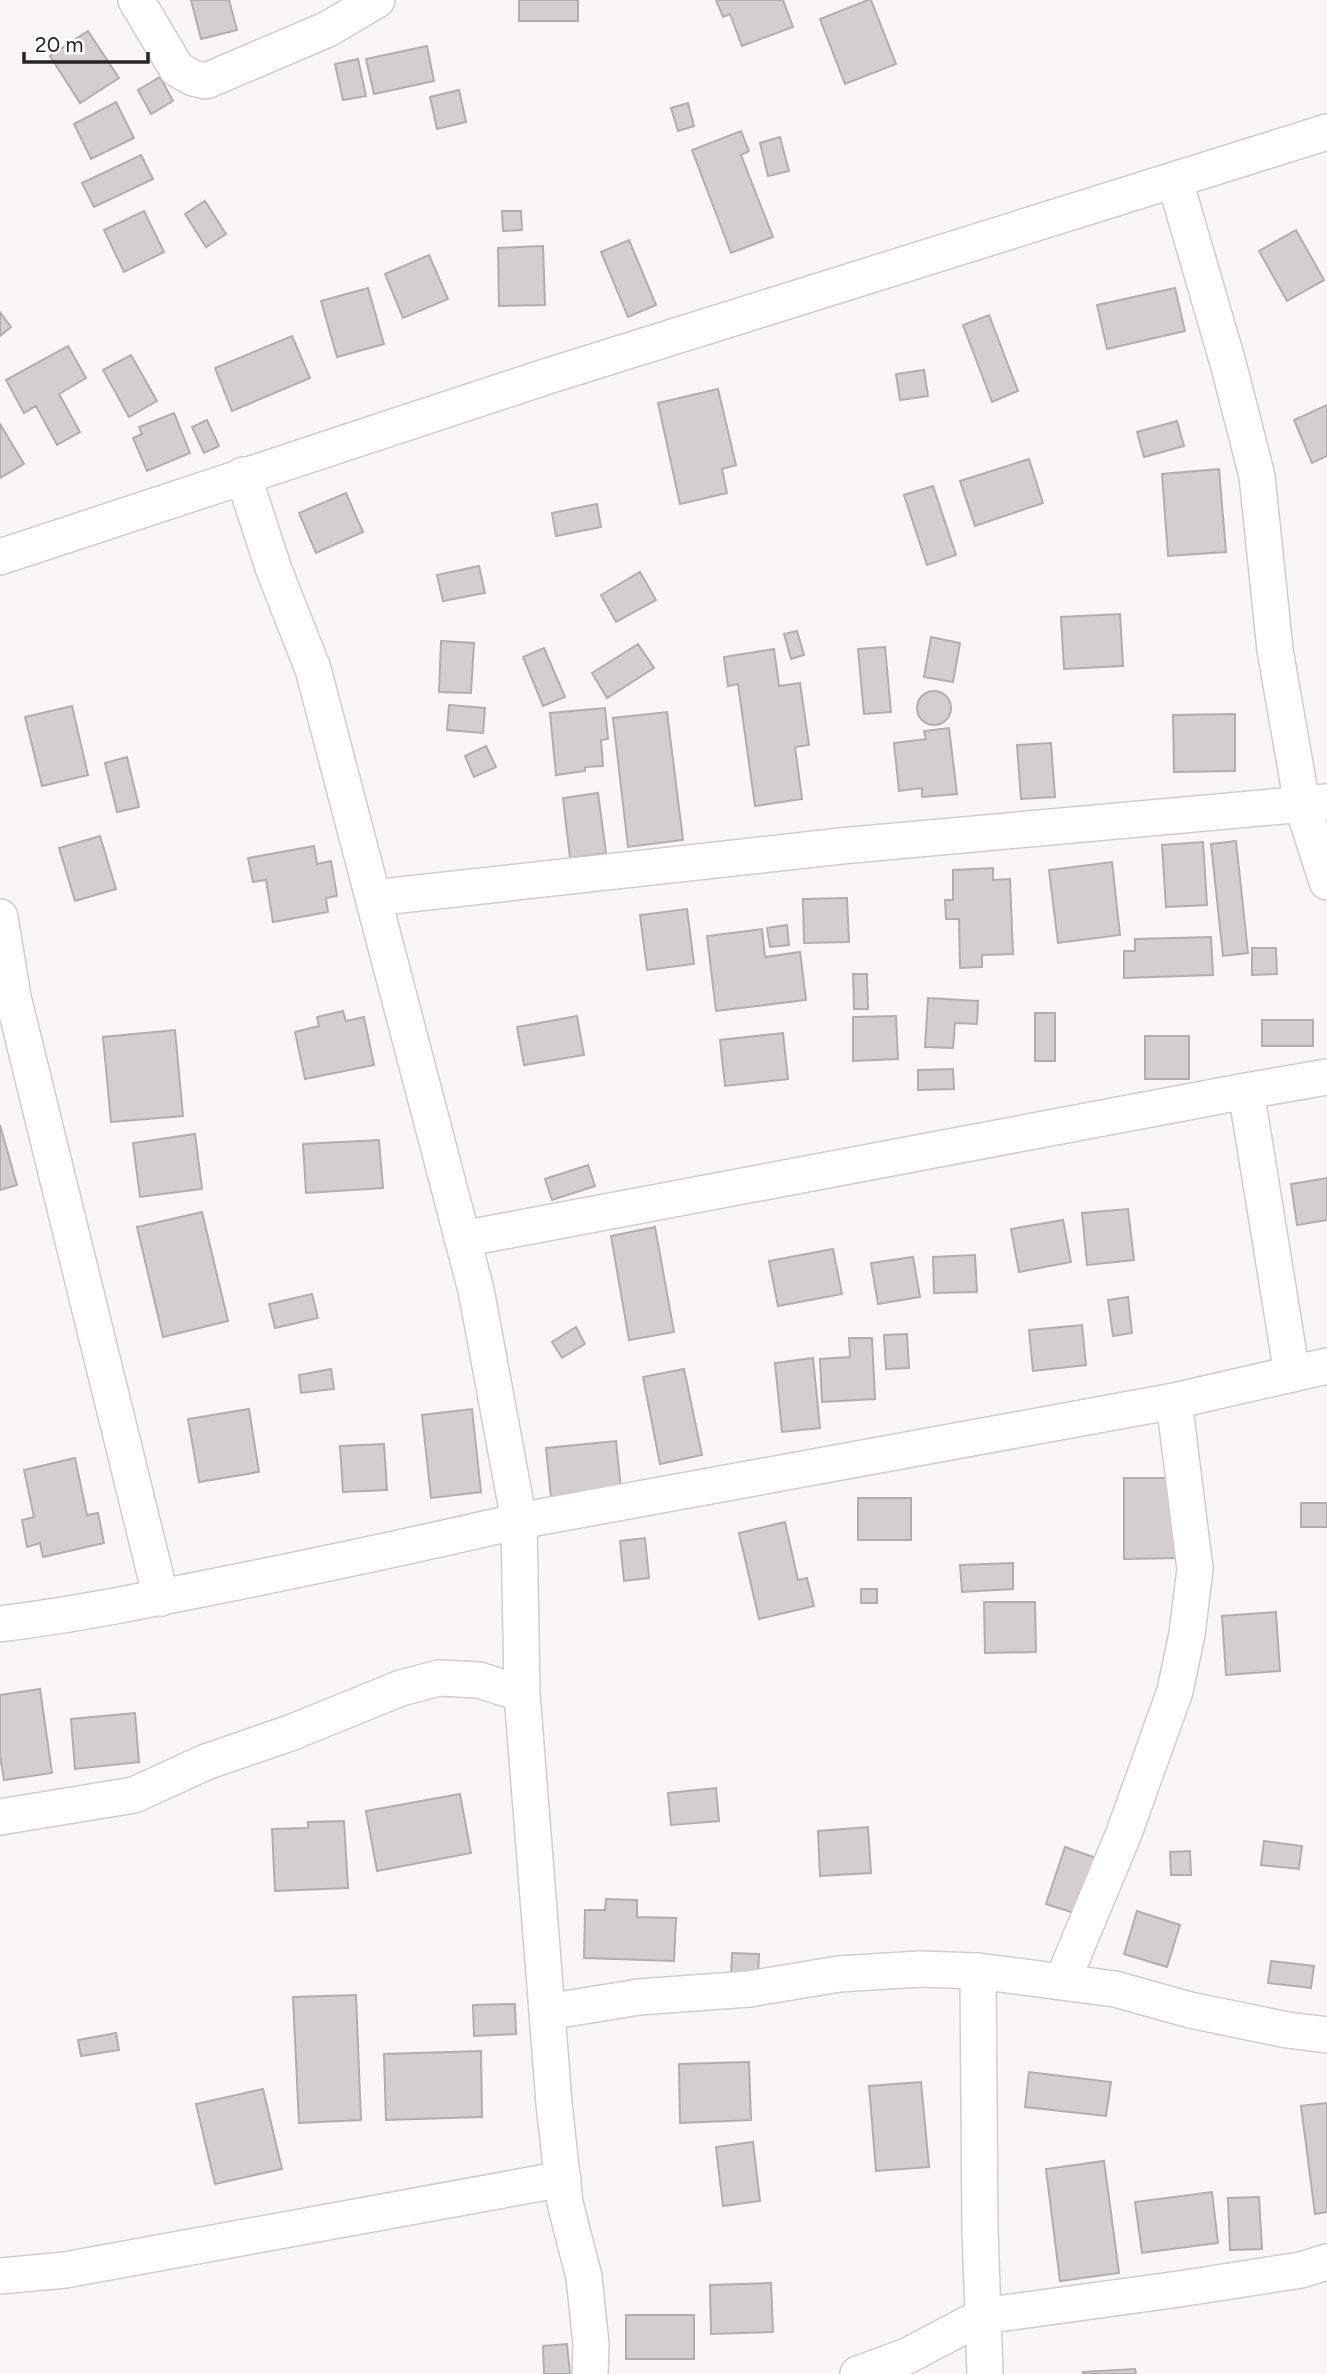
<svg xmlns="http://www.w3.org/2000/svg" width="1327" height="2374" font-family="Figtree,sans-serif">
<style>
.building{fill:#d3cfd0;stroke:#b1aeae;stroke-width:2}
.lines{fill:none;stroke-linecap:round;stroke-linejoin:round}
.minor-casing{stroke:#d1cdce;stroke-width:38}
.minor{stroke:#fff;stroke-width:35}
</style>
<rect width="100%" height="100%" fill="#f9f6f6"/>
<path class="building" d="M191,0H229L237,30L201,39Z
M519,0H578V21H519Z
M716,0H783L793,27L742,46L730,14L723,17Z
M868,0H871L896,64L845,84L820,19Z
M88,31L119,78L80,103L50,56Z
M427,46L434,81L374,94L366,59Z
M358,59L366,96L343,100L335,64Z
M160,77L173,101L151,114L138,90Z
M459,90L466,122L437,129L430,97Z
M116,102L134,138L91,159L74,124Z
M688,103L694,126L678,131L671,108Z
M741,131L749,151L741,155L773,237L731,253L692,150Z
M780,137L789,171L768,176L760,143Z
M141,155L153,179L94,207L82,183Z
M205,201L226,234L206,247L185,214Z
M144,211L164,252L124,272L104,230Z
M502,211H521L522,230L503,231Z
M1296,230L1324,280L1287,301L1259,251Z
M629,240L656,305L628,317L601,252Z
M543,246L545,305L499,306L498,248Z
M429,255L448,299L403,318L385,274Z
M368,288L384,344L337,357L321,301Z
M1175,288L1185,331L1107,349L1097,305Z
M0,312L11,327L0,336Z
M989,315L1018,391L992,402L963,325Z
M292,336L310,378L232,411L215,368Z
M68,346L86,378L59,394L80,432L57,445L36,406L24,413L6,380Z
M131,355L157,401L129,417L103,370Z
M924,370L928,396L900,400L896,374Z
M718,389L736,465L722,469L727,493L680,504L658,403Z
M1327,405V456L1312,463L1294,420Z
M174,413L190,453L147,471L133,438L142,434L139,427Z
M207,420L219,446L204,453L192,427Z
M1177,421L1184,446L1144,457L1137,432Z
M0,424L24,464L0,478Z
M1029,459L1043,503L975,526L960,481Z
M1219,469L1226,552L1168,556L1162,474Z
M933,486L956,555L927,565L904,495Z
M346,493L363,532L316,553L299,513Z
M597,504L601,527L556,536L552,513Z
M479,566L485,593L443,601L437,575Z
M640,572L656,600L616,622L601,595Z
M1120,614L1123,666L1064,669L1061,617Z
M797,631L804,655L791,659L784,634Z
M931,637L960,643L953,682L924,677Z
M441,641L474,643L471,693L439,692Z
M638,644L654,668L607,698L592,673Z
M885,647L891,712L864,714L858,649Z
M544,648L565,697L543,706L523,657Z
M774,649L779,686L800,683L809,745L795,747L802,799L755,806L738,684L728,686L724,657Z
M917 708a17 17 0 1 1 34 0a17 17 0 1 1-34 0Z
M449,705L485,708L483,733L447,730Z
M72,706L88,775L42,786L25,717Z
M605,708L608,739L601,740L603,766L585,767V771L556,775L550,713Z
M667,712L683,840L628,847L613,718Z
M1235,714V771L1174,772L1173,715Z
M949,728L957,794L922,797V788L899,791L894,743L926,739L924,731Z
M1051,743L1055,797L1021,799L1017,745Z
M486,746L496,767L474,777L465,756Z
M127,757L139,807L117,812L105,763Z
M598,793L606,853L570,858L563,798Z
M100,836L116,889L75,901L59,848Z
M1236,841L1248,953L1223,956L1211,844Z
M1203,842L1207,905L1166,907L1162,845Z
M314,846L317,864L331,861L337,896L326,898L328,912L273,922L266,880L253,882L248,858Z
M1112,862L1120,935L1058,943L1049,870Z
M993,868V880L1010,879L1013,954L982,955V967L960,968L959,919H946L945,900H953V870Z
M847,898L849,942L804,943L803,899Z
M687,909L694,964L647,970L640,915Z
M787,925L789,945L770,947L767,928Z
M762,929L765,957L800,952L806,1000L716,1011L707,936Z
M1211,937L1213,975L1124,978V951H1135V939Z
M1252,948H1276L1277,974L1252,975Z
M853,974H867L868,1009H854Z
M928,998L978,1001L977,1024L955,1023L953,1048L925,1047Z
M343,1011L346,1021L364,1017L374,1065L305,1079L295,1032L319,1026L317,1017Z
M1035,1013H1055V1061H1035Z
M577,1016L584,1055L524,1065L517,1027Z
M896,1016L898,1059L853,1061V1017Z
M1262,1020H1313V1046H1262Z
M175,1030L183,1116L111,1122L103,1037Z
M783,1033L788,1079L725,1086L720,1040Z
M1145,1036H1189V1079H1145Z
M953,1069L954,1089L918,1090V1070Z
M0,1125L17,1185L0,1190Z
M195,1134L202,1189L140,1197L133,1143Z
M379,1140L383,1188L306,1193L303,1144Z
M588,1165L595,1186L552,1200L545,1179Z
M1327,1178V1220L1297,1225L1291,1184Z
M1128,1209L1134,1260L1087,1265L1082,1213Z
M202,1212L228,1321L163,1337L137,1227Z
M1063,1220L1071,1262L1019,1272L1011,1229Z
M655,1227L674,1332L629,1340L611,1236Z
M833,1249L842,1294L778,1306L769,1261Z
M975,1255L977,1292L934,1293L933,1257Z
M913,1257L920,1297L878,1304L871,1263Z
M312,1294L318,1318L275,1328L269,1304Z
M1128,1297L1132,1333L1113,1336L1108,1300Z
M1082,1325L1086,1365L1033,1371L1029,1330Z
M576,1327L585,1344L562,1358L552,1342Z
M907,1334L909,1368L886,1369L884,1335Z
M849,1338H872L875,1399L822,1402L820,1359L850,1357Z
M813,1358L820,1428L782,1432L775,1363Z
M331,1369L334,1389L301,1393L299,1375Z
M684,1369L702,1455L660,1464L643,1377Z
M249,1409L259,1472L199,1482L188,1419Z
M472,1409L481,1492L431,1498L422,1415Z
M616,1441L621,1490L551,1497L546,1448Z
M384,1444L387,1490L343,1492L340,1446Z
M75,1458L87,1515L98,1513L104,1543L43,1557L40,1543L27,1547L22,1520L34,1517L24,1470Z
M1124,1478H1180L1181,1558L1124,1559Z
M858,1498H911V1540H858Z
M1301,1503H1327V1527H1301Z
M785,1522L798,1580L807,1578L814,1606L759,1619L739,1533Z
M645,1538L649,1578L624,1581L620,1541Z
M1013,1563V1589L962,1592L960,1565Z
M861,1589H877V1603H861Z
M984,1602H1035L1036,1652L985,1653Z
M1276,1612L1280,1671L1226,1675L1222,1616Z
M40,1689L52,1773L4,1780L0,1756V1695Z
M135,1713L139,1762L75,1769L71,1719Z
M716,1788L719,1821L671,1825L668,1793Z
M460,1794L471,1853L377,1871L366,1811Z
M344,1821L348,1888L275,1891L272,1829L308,1828V1822Z
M868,1827L871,1873L820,1876L818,1831Z
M1264,1841L1302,1846L1299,1869L1261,1865Z
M1065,1847L1108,1862L1090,1918L1046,1904Z
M1190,1851L1191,1875H1171L1170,1852Z
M606,1899L637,1900V1917L676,1918L674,1961L584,1958L585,1910H605Z
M1137,1911L1180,1925L1167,1967L1124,1954Z
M732,1953L759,1954L758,1978L731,1977Z
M1271,1961L1314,1966L1311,1988L1268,1983Z
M356,1995L361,2120L299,2123L293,1997Z
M515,2004L516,2034L474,2036L473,2005Z
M116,2033L119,2050L81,2056L78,2040Z
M481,2051L482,2117L386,2120L384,2054Z
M749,2062L751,2120L680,2123L679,2064Z
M1029,2072L1111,2082L1106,2116L1025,2107Z
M921,2082L929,2167L876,2171L869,2086Z
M263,2089L282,2169L215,2184L196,2104Z
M1327,2103V2212L1315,2214L1301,2106Z
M753,2142L760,2201L723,2206L716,2147Z
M1104,2161L1119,2273L1060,2281L1046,2169Z
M1212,2192L1218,2243L1142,2253L1135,2202Z
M1259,2197L1262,2249L1230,2250L1228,2198Z
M771,2283L773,2332L711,2334L710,2285Z
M626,2315H694V2359H626Z
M567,2344L570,2374H544L543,2346Z
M1135,2369L1136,2374H1083V2372Z"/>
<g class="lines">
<g class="minor-casing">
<path id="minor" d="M136,0L177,69L193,78L206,81L328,29L377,0
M1175,181L1228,363L1257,476L1275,650L1302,804L1327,882
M0,557L548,376L1327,132
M373,898L841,846L1327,802
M0,917L13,997L161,1598
M1246,1091L1327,1077
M462,1239L1246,1091L1292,1374
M1327,1366L1174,1401L519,1521L522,1694L547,2012L639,1997L749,1989L839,1974L920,1969L978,1971L1115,1989L1190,2010L1287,2030L1327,2035
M0,1624C80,1614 158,1598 237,1582C331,1563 425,1543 519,1521L476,1290L313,669L274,570L243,475
M0,1817L134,1795L206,1762L290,1733L401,1688L439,1678L479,1680L522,1694
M978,1971L980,2230L985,2374
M1062,1982L1124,1833L1175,1691L1187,1634L1195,1569L1174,1401
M547,2012L554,2104L565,2203L584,2277L591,2344L590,2374
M0,2276L65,2270L563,2179
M858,2374L907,2356L983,2316L1179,2289L1301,2270L1327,2262"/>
</g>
<use href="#minor" class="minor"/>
</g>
<path d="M24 52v10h124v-10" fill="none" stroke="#262425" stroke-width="3.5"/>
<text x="35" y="52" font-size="21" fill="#262425" stroke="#ffffff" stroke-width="5" paint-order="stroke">20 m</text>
</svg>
